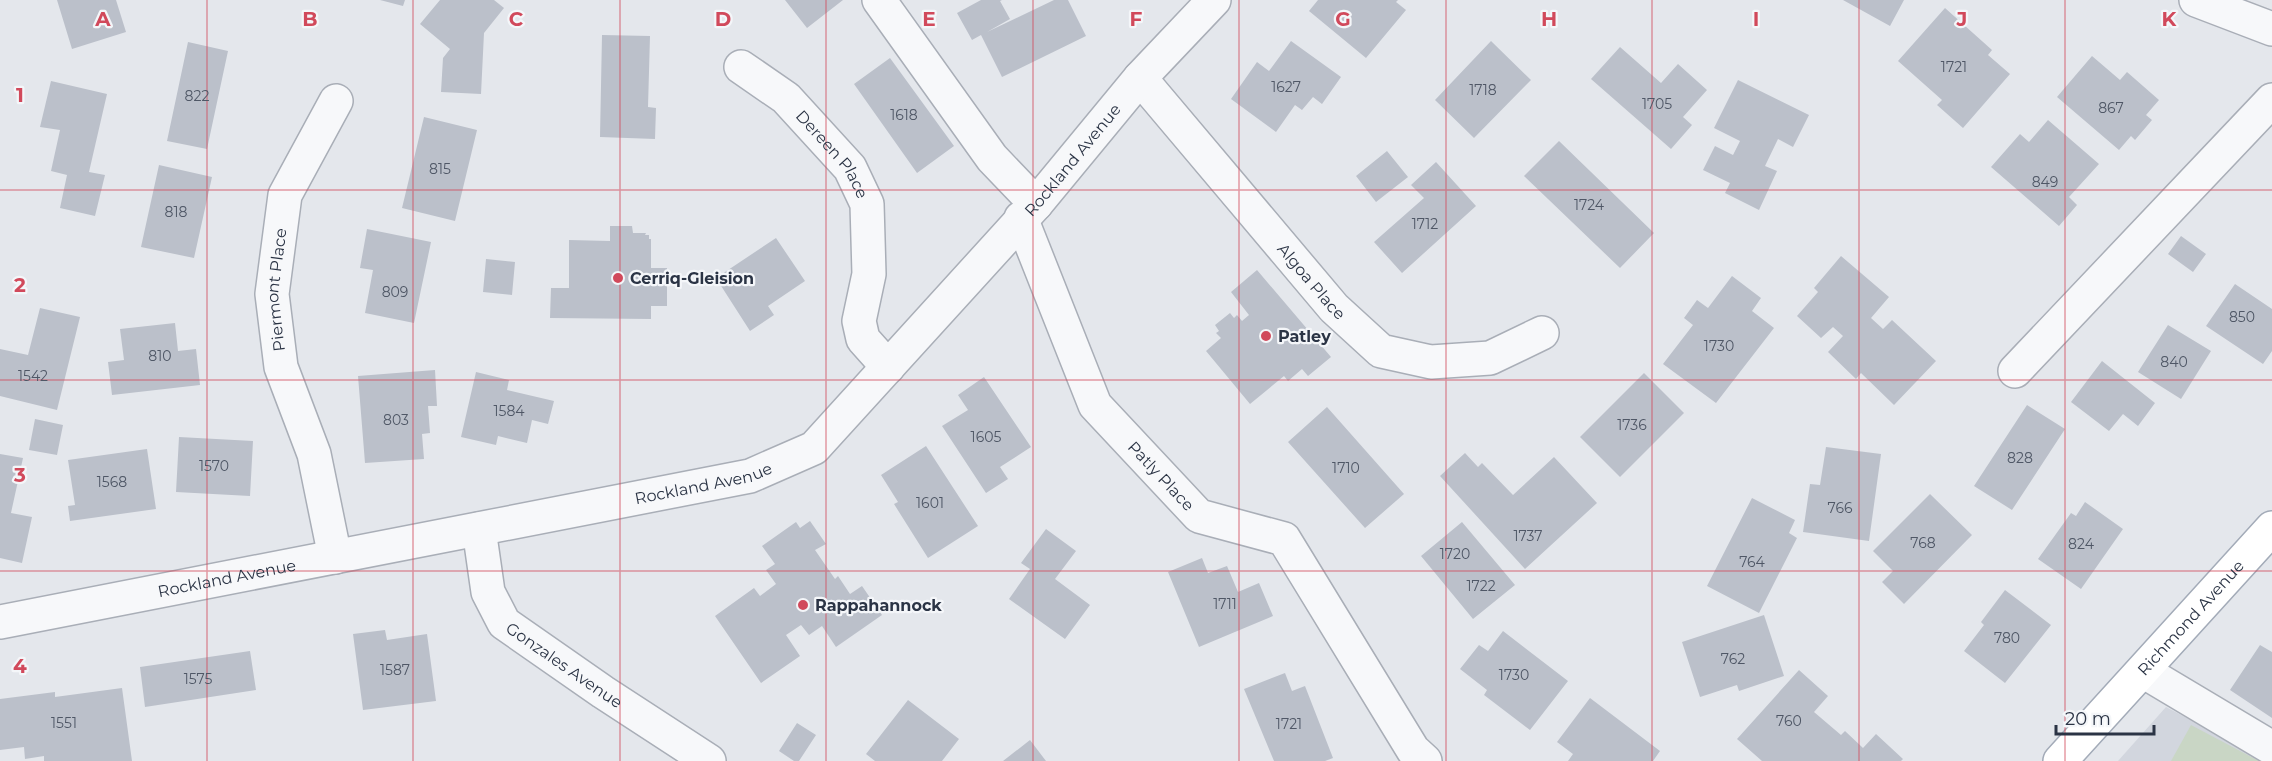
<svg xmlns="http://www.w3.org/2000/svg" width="2272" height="761" font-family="Montserrat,sans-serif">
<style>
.built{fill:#d2d6de}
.green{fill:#c9d6c5}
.building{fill:#bbc0ca}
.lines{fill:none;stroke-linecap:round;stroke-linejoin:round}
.minor-casing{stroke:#a9aeb7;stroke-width:36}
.major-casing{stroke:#a3abb8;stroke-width:36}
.minor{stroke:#f7f8fa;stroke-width:33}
.major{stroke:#fff;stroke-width:33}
.grid{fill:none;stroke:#d1495b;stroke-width:1.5;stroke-opacity:0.55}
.poi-dot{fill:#d1495b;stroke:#f4f6f9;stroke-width:2}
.labels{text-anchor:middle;stroke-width:4.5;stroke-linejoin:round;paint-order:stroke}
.number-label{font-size:14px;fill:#4f5766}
.street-label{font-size:16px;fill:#2b3445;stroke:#f4f6f9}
.poi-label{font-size:16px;font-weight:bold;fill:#2b3445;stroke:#f4f6f9;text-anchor:start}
.grid-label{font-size:20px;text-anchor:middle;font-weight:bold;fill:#d1495b;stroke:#f4f6f9;stroke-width:4.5;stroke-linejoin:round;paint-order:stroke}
</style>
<rect width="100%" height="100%" fill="#e4e7ec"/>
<path class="built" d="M2166,707L2268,761H2118Z"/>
<path class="green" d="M2191,725L2259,761H2171Z"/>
<path class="building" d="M57,0H116L126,32L72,49Z
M380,0H405L403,6Z
M440,0H494L504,8L484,33L481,94L441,92L443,58L450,49L420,24Z
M785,0H843L807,28Z
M981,0H1002L1000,1L1010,19L987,32L1054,0H1068L1086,36L1002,77L981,35L972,40L957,13Z
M1318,0H1398L1396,2L1406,10L1366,58L1309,11Z
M1843,0H1904L1890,26Z
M1945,8L1992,50L1988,55L2010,74L1963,128L1937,105L1942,100L1898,61Z
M602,35L650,36L648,107L656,108L655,139L600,137Z
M1291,41L1341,77L1322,104L1313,97L1302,110L1295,105L1276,132L1231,99L1257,62L1269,71Z
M1491,41L1531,80L1474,138L1435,100Z
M188,42L228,51L207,149L167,141Z
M1620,47L1661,83L1678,64L1707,90L1683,117L1692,125L1671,149L1591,79Z
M2092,56L2120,80L2127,72L2159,100L2146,115L2152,120L2135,140L2131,136L2119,150L2057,97Z
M890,58L954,146L917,173L854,84Z
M1738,80L1809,115L1793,147L1778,139L1765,166L1777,171L1759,210L1725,193L1730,183L1703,170L1715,146L1733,155L1740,141L1714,128Z
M51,81L107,94L89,172L105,175L95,216L60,208L67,175L51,171L60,130L40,127Z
M424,117L477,130L455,221L402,208Z
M2048,120L2099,164L2069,197L2077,205L2059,226L1991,167L2020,134L2029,142Z
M1559,141L1654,233L1620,268L1524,176Z
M1387,151L1408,177L1376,202L1356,176Z
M1436,162L1476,206L1402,273L1374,242L1424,198L1411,185Z
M159,165L212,177L194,258L141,247Z
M610,226H632L633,233H646L645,235H649V239H651V268H667V306H651V319L550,318L551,288H569V240L610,241Z
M367,229L431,242L414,323L365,313L373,270L360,268Z
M2181,236L2206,254L2193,272L2168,254Z
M776,238L805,281L768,306L774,315L750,331L716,278Z
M1841,256L1889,297L1871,318L1883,329L1892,320L1936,361L1894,405L1861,373L1856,379L1828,352L1843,336L1833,327L1821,338L1797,316L1818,292L1814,288Z
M486,259L515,262L512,295L483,292Z
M1257,270L1331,357L1308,376L1302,369L1288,381L1284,376L1250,404L1206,351L1221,338L1216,333L1219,331L1215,325L1230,313L1234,318L1237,315L1242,321L1249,315L1231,292Z
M1732,276L1761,298L1752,311L1774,328L1716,403L1663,364L1693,325L1684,318L1697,300L1708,308Z
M2235,284L2272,309V351L2263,364L2206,326Z
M40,308L80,317L57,410L0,396V349L28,355Z
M175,323L178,351L196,349L200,385L112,395L108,362L124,360L120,329Z
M2168,325L2211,351L2181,399L2138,372Z
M2102,361L2155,403L2138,426L2123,414L2109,431L2071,402Z
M435,370L437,406H428L430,433L422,434L424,459L365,463L358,376Z
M476,372L509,380L507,390L554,401L548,424L532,420L527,443L498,436L496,445L461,437Z
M1644,373L1684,413L1620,477L1580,437Z
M984,377L1031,447L1000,467L1008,479L986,493L942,426L968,410L958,395Z
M2027,405L2065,429L2012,510L1974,486Z
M1327,407L1404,494L1365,528L1288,442Z
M35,419L63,425L57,455L29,450Z
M179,437L253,441L250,496L176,492Z
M926,446L978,526L928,558L894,504L898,502L881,475Z
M1826,447L1881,454L1869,541L1803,532L1810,484L1820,485Z
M147,449L156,509L70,521L68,506L75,505L68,460Z
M1465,453L1478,467L1482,463L1513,495L1554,457L1597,503L1525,569L1440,476Z
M0,454L23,458L11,513L32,517L22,563L0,558Z
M1930,494L1972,535L1904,604L1882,582L1893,571L1873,551Z
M1752,498L1795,520L1789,533L1797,538L1759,613L1707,586Z
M2085,502L2123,529L2081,589L2038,559L2071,513L2076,516Z
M810,521L826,544L815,550L835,579L838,576L850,594L862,586L882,615L836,647L822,626L809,635L801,625L786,635L800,656L761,683L715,616L754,588L760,596L776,584L766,570L775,564L762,546L796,522L800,528Z
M1462,522L1515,585L1473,619L1421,556Z
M1046,529L1076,551L1055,579L1090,605L1065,639L1009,599L1030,569L1021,563Z
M1202,558L1208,573L1227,566L1238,592L1259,583L1273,616L1199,647L1168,572Z
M2005,590L2051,625L2005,683L1964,651L1984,625L1981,622Z
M1764,615L1784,676L1739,691L1737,685L1700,697L1682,642Z
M385,630L387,640L427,634L436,701L363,710L353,634Z
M1503,631L1568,681L1530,730L1484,695L1487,690L1460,669L1479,645L1488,651Z
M2260,645L2272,652V718L2230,690Z
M250,651L256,690L145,707L140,667Z
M1799,670L1828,696L1814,712L1841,735L1845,731L1863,748L1876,734L1903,759L1901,761H1762L1737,739Z
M1285,673L1292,691L1305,686L1333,758L1325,761H1274L1244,689Z
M122,688L132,761H44V756L25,759L24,747L0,750V699L55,692V697Z
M1590,698L1660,751L1653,761H1568L1573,754L1557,742Z
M908,700L959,739L942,761H875L866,754Z
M797,723L816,735L799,761H794L779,751Z
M1030,740L1046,761H1003Z"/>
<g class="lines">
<g class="minor-casing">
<g id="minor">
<path d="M879,0L992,158L1036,204"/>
<path d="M2196,0L2272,29"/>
<path id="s1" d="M741,67L786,98L850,168L867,204L869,274L859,321L863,339L888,367"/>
<path id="s2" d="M1140,78L1334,308L1381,351L1431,362L1490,358L1542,333"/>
<path id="s3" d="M1021,218L1095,405L1199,516L1284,539L1413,750L1425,761"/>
<path d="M2015,371L2272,100"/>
<path id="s4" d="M479,529L488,592L504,623L603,692L709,761"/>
<path id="s5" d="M335,557L314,454L281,367L272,294L285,195L336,101"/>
<path id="s6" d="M0,622L750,476L814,448L1036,204L1140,78L1214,0"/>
<path d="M2143,671L2272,748"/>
</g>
</g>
<g class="major-casing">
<g id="major">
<path id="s7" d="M2060,761L2272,528"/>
</g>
</g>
<use href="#minor" class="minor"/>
<use href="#major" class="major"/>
</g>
<path class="grid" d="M207,0V761M413,0V761M620,0V761M826,0V761M1033,0V761M1239,0V761M1446,0V761M1652,0V761M1859,0V761M2065,0V761M0,190H2272M0,380H2272M0,571H2272"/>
<g class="poi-dot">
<circle cx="618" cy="278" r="6"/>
<circle cx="1266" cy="336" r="6"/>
<circle cx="803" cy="605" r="6"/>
</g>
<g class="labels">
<g class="number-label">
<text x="1954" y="72">1721</text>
<text x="1286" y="92">1627</text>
<text x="1483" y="95">1718</text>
<text x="197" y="101">822</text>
<text x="1657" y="109">1705</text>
<text x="2111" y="113">867</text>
<text x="904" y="120">1618</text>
<text x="440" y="174">815</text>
<text x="2045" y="187">849</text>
<text x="1589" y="210">1724</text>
<text x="176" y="217">818</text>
<text x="1425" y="229">1712</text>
<text x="395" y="297">809</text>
<text x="2242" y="322">850</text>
<text x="1719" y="351">1730</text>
<text x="160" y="361">810</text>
<text x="2174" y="367">840</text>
<text x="33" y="381">1542</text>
<text x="509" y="416">1584</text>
<text x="396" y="425">803</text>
<text x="1632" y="430">1736</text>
<text x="986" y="442">1605</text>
<text x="2020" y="463">828</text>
<text x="214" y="471">1570</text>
<text x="1346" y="473">1710</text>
<text x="112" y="487">1568</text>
<text x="930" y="508">1601</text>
<text x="1840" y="513">766</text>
<text x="1528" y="541">1737</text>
<text x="1923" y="548">768</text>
<text x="2081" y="549">824</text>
<text x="1455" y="559">1720</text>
<text x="1752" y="567">764</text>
<text x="1481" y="591">1722</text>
<text x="1225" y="609">1711</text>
<text x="2007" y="643">780</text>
<text x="1733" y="664">762</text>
<text x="395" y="675">1587</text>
<text x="1514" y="680">1730</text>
<text x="198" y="684">1575</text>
<text x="1789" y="726">760</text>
<text x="64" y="728">1551</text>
<text x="1289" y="729">1721</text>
</g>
<g class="street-label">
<text dy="6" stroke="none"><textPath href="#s1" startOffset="128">Dereen Place</textPath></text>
<text dy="6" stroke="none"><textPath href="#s6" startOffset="1221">Rockland Avenue</textPath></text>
<text dy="6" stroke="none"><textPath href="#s2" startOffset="266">Algoa Place</textPath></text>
<text dy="6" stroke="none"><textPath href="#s5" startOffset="276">Piermont Place</textPath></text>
<text dy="6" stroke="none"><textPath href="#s3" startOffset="298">Patly Place</textPath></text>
<text dy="6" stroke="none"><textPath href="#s6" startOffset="717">Rockland Avenue</textPath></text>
<text dy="6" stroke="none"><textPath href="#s6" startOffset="231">Rockland Avenue</textPath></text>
<text dy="6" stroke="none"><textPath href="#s7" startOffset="194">Richmond Avenue</textPath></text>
<text dy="6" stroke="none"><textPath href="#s4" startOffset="172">Gonzales Avenue</textPath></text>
</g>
<g class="poi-label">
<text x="630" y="284">Cerriq-Gleision</text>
<text x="1278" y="342">Patley</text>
<text x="815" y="611">Rappahannock</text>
</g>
</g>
<g class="grid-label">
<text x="103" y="26">A</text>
<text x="310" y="26">B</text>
<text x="516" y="26">C</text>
<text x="723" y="26">D</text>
<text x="929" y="26">E</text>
<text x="1136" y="26">F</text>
<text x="1343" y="26">G</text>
<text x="1549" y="26">H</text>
<text x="1756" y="26">I</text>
<text x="1962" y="26">J</text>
<text x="2169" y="26">K</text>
<text x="20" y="102">1</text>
<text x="20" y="292">2</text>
<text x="20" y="482">3</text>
<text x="20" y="673">4</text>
</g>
<path d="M2056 725v9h98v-9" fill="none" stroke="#2b3445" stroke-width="3"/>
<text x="2065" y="725" font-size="18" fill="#2b3445" stroke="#f4f6f9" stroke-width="4.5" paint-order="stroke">20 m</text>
</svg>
